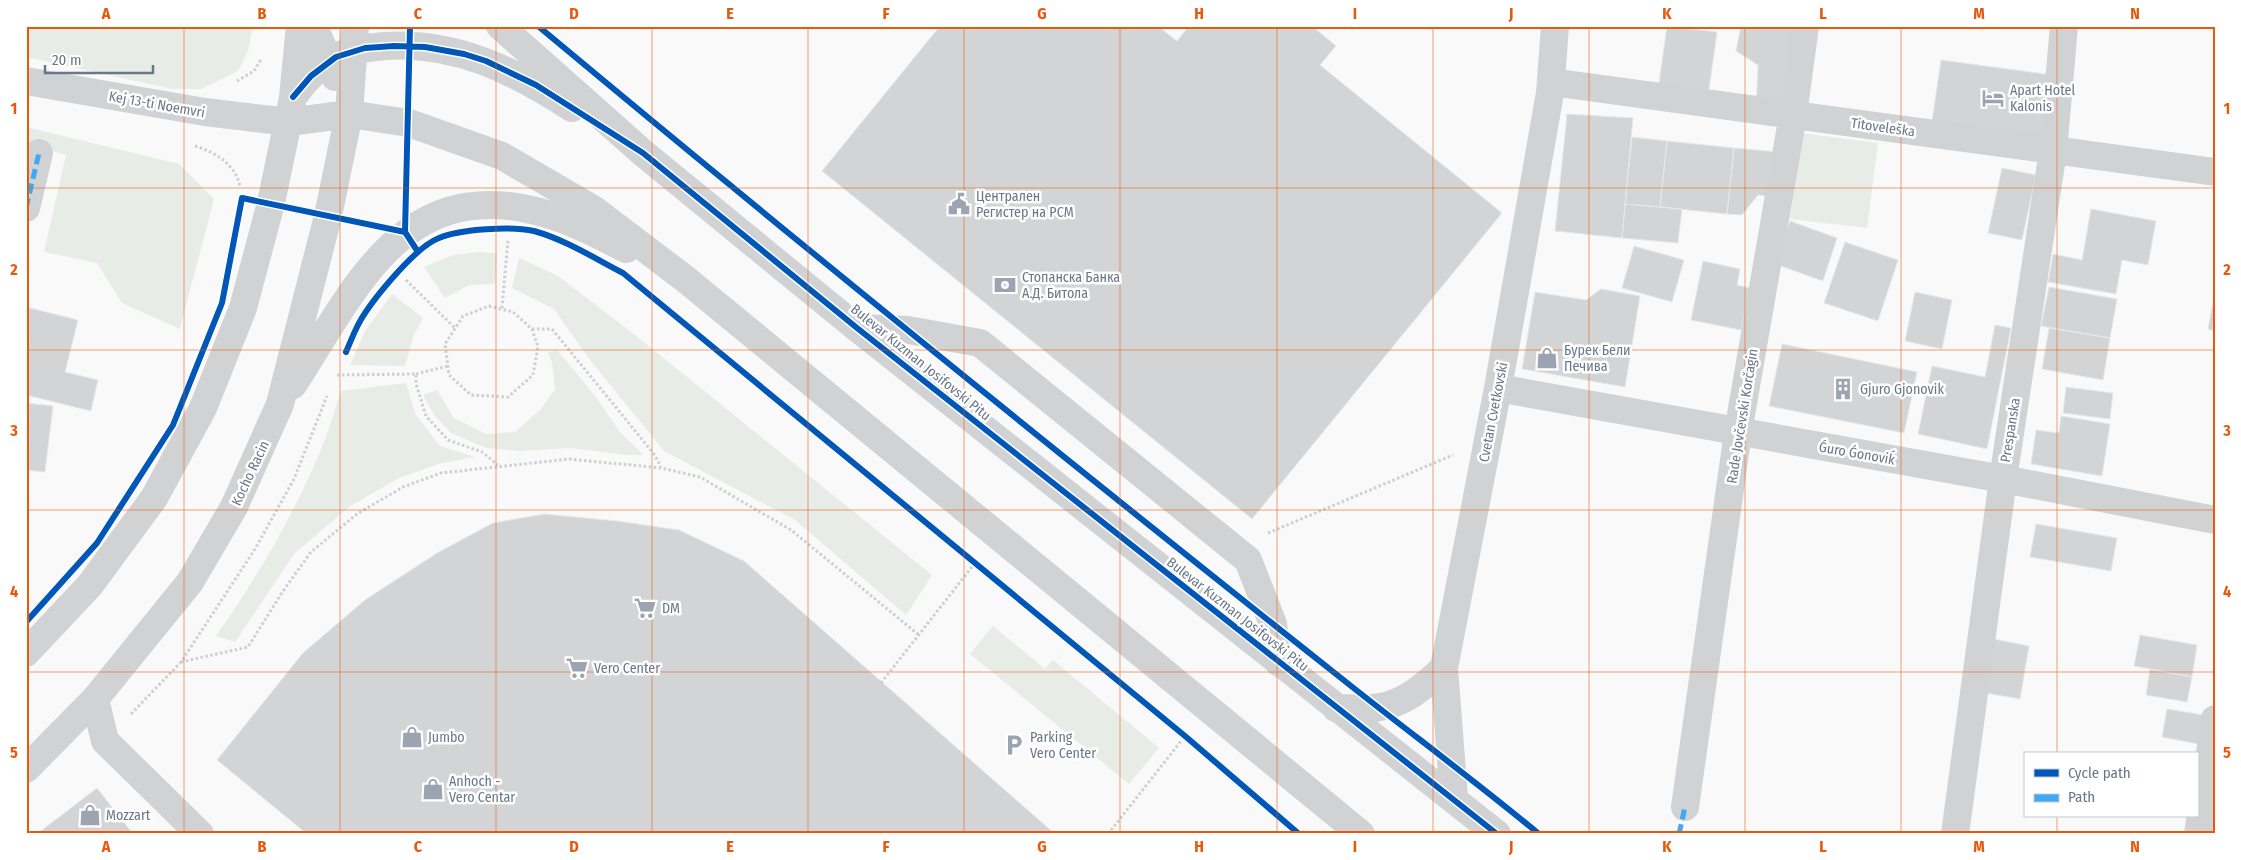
<svg xmlns="http://www.w3.org/2000/svg" width="2241" height="860" font-family="'Fira Sans Condensed',sans-serif">
<style>
.green{fill:#e8ece7}
.building{fill:#d2d4d5;stroke:#e8e8e8}
.lines{fill:none;stroke-linecap:round;stroke-linejoin:round}
.path{stroke:#cecfd0;stroke-width:3;stroke-dasharray:2.5 2.5;stroke-linecap:butt}
.minor{stroke:#d1d2d4;stroke-width:28}
.quiet{stroke:#3fa9f5;stroke-width:5;stroke-dasharray:10 5;stroke-linecap:butt}
.cycleway-casing{stroke:#fff;stroke-width:9}
.cycleway{stroke:#0057b8;stroke-width:6}
.grid{fill:none;stroke:#e8590c;stroke-width:1;stroke-opacity:0.55}
.labels{text-anchor:middle;stroke-width:5;stroke-linejoin:round;paint-order:stroke}
.poi-label{font-size:14px;fill:#697788;stroke:#fff;text-anchor:start}
.street-label{font-size:14px;fill:#697788;stroke:#fff}
.neatline{fill:none;stroke:#e8590c;stroke-width:2}
.grid-label{font-size:16px;text-anchor:middle;font-weight:bold;fill:#e8590c}
</style>
<rect width="100%" height="100%" fill="#f9f9f9"/>
<path class="green" d="M26,26H253L248,51L238,71L201,89H172L26,57Z
M26,127L179,164L214,199L180,329L122,303L97,263L44,252L66,155L26,144Z
M1801,133L1878,143L1867,228L1790,219Z
M479,252L497,253L495,284L469,285L445,298L424,267L453,255Z
M519,258L558,276L635,335L932,575L906,615L795,520L664,451L590,360L554,309L512,288Z
M392,294L423,318L414,335L405,366L350,365L365,331Z
M557,350L596,397L619,431L644,455H625L570,448L521,451L486,448L451,433L434,415L423,395L437,390L454,418L486,434L515,432L540,410L555,389L552,362L548,352Z
M406,383L416,415L440,446L475,457L438,464L397,479L349,507L295,553L235,642L216,636C258,576 297,510 324,442C330,426 335,408 341,391Z
M993,626L1045,669L1053,660L1159,748L1129,784L970,654Z"/>
<path class="building" d="M940,26H1158L1177,41L1189,26H1312L1336,46L1320,65L1502,213L1252,519L822,171Z
M1667,26L1717,32L1708,97L1658,90Z
M1741,26H1777L1804,31L1789,114L1756,110L1758,65L1736,51Z
M1941,60L2053,75L2044,137L1932,121Z
M1567,114L1633,118L1622,238L1555,231Z
M1632,137L1667,141L1660,207L1625,204Z
M1667,141L1734,148L1727,214L1660,207Z
M1734,148L1779,152L1774,197L1758,195L1742,215L1727,214Z
M2002,168L2036,175L2022,240L1988,233Z
M1625,204L1682,209L1678,243L1622,238Z
M2091,209L2156,221L2148,265L2122,260L2116,294L2048,282L2053,254L2082,260Z
M1790,221L1837,238L1823,281L1775,264Z
M1845,242L1898,260L1878,321L1824,303Z
M1634,246L1684,260L1672,302L1622,288Z
M1703,261L1740,269L1737,285L1750,288L1741,330L1691,320Z
M2049,287L2117,299L2110,338L2041,326Z
M1601,289L1640,296L1625,387L1522,369L1535,292L1586,300Z
M2215,291V331L2208,329Z
M1915,292L1952,300L1942,349L1905,341Z
M26,307L78,320L65,372L98,380L91,411L26,395Z
M1995,325L2011,328L1987,449L1918,434L1932,366L1985,377Z
M2049,328L2110,338L2103,380L2042,369Z
M1782,344L1917,372L1904,433L1769,406Z
M2066,387L2113,393L2110,419L2063,413Z
M26,403L53,406L45,472L26,470Z
M2061,416L2110,424L2102,476L2031,464L2036,430L2059,433Z
M544,514L617,521L679,530L744,561L1055,834H307L217,760L303,653L365,600L437,553L493,523Z
M2036,524L2117,538L2111,571L2030,557Z
M2140,635L2197,645L2192,677L2134,666Z
M1994,639L2029,646L2020,699L1985,693Z
M2150,669L2192,677L2187,702L2146,695Z
M2167,709L2209,716L2203,745L2162,737Z
M97,788L133,834H37Z"/>
<g class="lines">
<path class="path" d="M237,81L254,71L262,58
M195,146C215,152 235,164 240,186
M406,280L455,328
M489,306L513,312L532,329L538,347L533,375L508,397L471,395L449,375L445,344L463,316Z
M502,308L508,240
M532,329H552L654,454L661,467
M416,374L448,366
M337,375L416,374V384L426,416L448,440L482,452L498,465
M1268,533L1453,455
M181,662L248,647L283,591L311,552L357,514L403,487L441,473L569,459L661,468L700,477L791,530L919,635
M881,683L975,563
M131,714L181,662L255,549L294,479L327,396
M1108,834L1185,736"/>
<path class="minor" d="M314,26L335,77
M500,26L643,153L857,328L1497,834
M26,81L205,112L289,122L349,114L409,123L502,156L593,209L684,278L1361,834
M1551,82L2215,172
M293,97C303,83 315,69 330,60C347,50 365,48 385,46C455,41 515,71 572,108
M26,208L39,153
M857,328L908,330L980,343L1248,560L1273,624L1278,662
M293,385C358,284 406,170 550,215C577,223 602,237 626,249
M1498,388L2003,479L2215,520
M26,653L90,585L154,498L203,408L243,308L271,203L293,97L300,26
M95,699L105,741L200,834
M1336,708C1350,708 1366,710 1380,707C1406,703 1425,685 1444,668
M26,769L95,699L190,582L234,507L280,404L328,216L349,114L355,26
M1454,798L1444,668L1498,388L1550,93L1555,26
M1685,807L1738,432L1793,115L1805,26
M1955,834L2003,479L2053,151L2064,26
M2198,834L2215,719"/>
<path class="quiet" d="M26,208L39,153
M1679,834L1685,807"/>
<g class="cycleway-casing">
<path id="cycleway" d="M410,26L405,232L418,252
M538,26C803,247 1071,464 1341,678C1406,730 1474,780 1539,834
M293,97L311,76L336,57L365,48L394,46L425,47L464,54L486,61L536,85L643,153L857,328L1497,834
M346,352C350,343 353,335 357,327C368,304 415,247 439,238C461,229 511,226 534,231C566,240 594,258 623,273L1185,736L1299,834
M26,622L97,543L173,425L222,303L242,198L405,232"/>
</g>
<use href="#cycleway" class="cycleway"/>
</g>
<path class="grid" d="M184,26V834M340,26V834M496,26V834M652,26V834M808,26V834M964,26V834M1120,26V834M1277,26V834M1433,26V834M1589,26V834M1745,26V834M1901,26V834M2057,26V754M26,188H2215M26,350H2215M26,510H2215M26,672H2215M2057,816V834"/>
<defs>
<g id="hotel-bare" transform="scale(1.725)"><path d="M-6-4.5h1.5V1H6V5H4.5V3h-9V5H-6ZM-4 0a1.8 1.8 0 1 1 3.6 0ZM.5 0V-2.5h3Q6-2.5 6 0Z" fill="#9ba4b0" stroke="#fff" stroke-width="2.5" paint-order="stroke"/></g>
<g id="civic-bare" transform="scale(1.725)"><path d="M-.6-6.5H3V-4.5H.6V-3L4-1V1h2V6H-6V1h2V-1L-.6-3ZM-1.2 2.5V6h2.4V2.5Z" fill="#9ba4b0" stroke="#fff" stroke-width="2.5" paint-order="stroke"/></g>
<g id="bank-bare" transform="scale(1.725)"><path d="M-6-4H6V4H-6ZM0-2.3a2.3 2.3 0 1 0 0 4.6a2.3 2.3 0 1 0 0-4.6Z" fill="#9ba4b0" stroke="#fff" stroke-width="2.5" paint-order="stroke"/></g>
<g id="shop-bare" transform="scale(1.725)"><path d="M-5-2.5h2.3a2.7 3.5 0 0 1 5.4 0H5L5.5 6h-11ZM-1.5-2.5h3a1.5 2.3 0 0 0-3 0Z" fill="#9ba4b0" stroke="#fff" stroke-width="2.5" paint-order="stroke"/></g>
<g id="building-bare" transform="scale(1.725)"><path d="M-4-6H4V6H1V3H-1V6H-4ZM-2.5-4.3h1.7v1.8h-1.7ZM.8-4.3h1.7v1.8H.8ZM-2.5-1h1.7V.8h-1.7ZM.8-1h1.7V.8H.8Z" fill="#9ba4b0" stroke="#fff" stroke-width="2.5" paint-order="stroke"/></g>
<g id="supermarket-bare" transform="scale(1.725)"><path d="M-6-5.5h2.5l.6 2H6L4.5 2H-2.5L-4.4-4H-6ZM-1.5 3.2a1.3 1.3 0 1 0 .1 0ZM3 3.2a1.3 1.3 0 1 0 .1 0Z" fill="#9ba4b0" stroke="#fff" stroke-width="2.5" paint-order="stroke"/></g>
<g id="parking-bare" transform="scale(1.725)"><path d="M-3.5-5.5H1a3.5 3.5 0 0 1 0 7H-1V5.5H-3.5ZM-1-3.4V-.6H.8a1.4 1.4 0 0 0 0-2.8Z" fill="#9ba4b0" stroke="#fff" stroke-width="2.5" paint-order="stroke"/></g>
</defs>
<g fill-rule="evenodd">
<use href="#hotel-bare" x="1993" y="98"/>
<use href="#civic-bare" x="959" y="204"/>
<use href="#bank-bare" x="1005" y="285"/>
<use href="#shop-bare" x="1547" y="358"/>
<use href="#building-bare" x="1843" y="389"/>
<use href="#supermarket-bare" x="645" y="608"/>
<use href="#supermarket-bare" x="577" y="668"/>
<use href="#shop-bare" x="412" y="737"/>
<use href="#parking-bare" x="1014" y="745"/>
<use href="#shop-bare" x="433" y="789"/>
<use href="#shop-bare" x="90" y="815"/>
</g>
<g class="labels">
<g class="poi-label">
<text x="2010" y="95">Apart Hotel<tspan x="2010" dy="16">Kalonis</tspan></text>
<text x="976" y="201">Централен<tspan x="976" dy="16">Регистер на РСМ</tspan></text>
<text x="1022" y="282">Стопанска Банка<tspan x="1022" dy="16">А.Д. Битола</tspan></text>
<text x="1564" y="355">Бурек Бели<tspan x="1564" dy="16">Печива</tspan></text>
<text x="1860" y="394">Gjuro Gjonovik</text>
<text x="662" y="613">DM</text>
<text x="594" y="673">Vero Center</text>
<text x="428" y="742">Jumbo</text>
<text x="1030" y="742">Parking<tspan x="1030" dy="16">Vero Center</tspan></text>
<text x="449" y="786">Anhoch -<tspan x="449" dy="16">Vero Centar</tspan></text>
<text x="106" y="820">Mozzart</text>
</g>
<g class="street-label">
<text transform="translate(157 104) rotate(10)" y="5">Kej 13-ti Noemvri</text>
<text transform="translate(1883 127) rotate(8)" y="5">Titoveleška</text>
<text transform="translate(921 362) rotate(39)" y="5">Bulevar Kuzman Josifovski Pitu</text>
<text transform="translate(1493 412) rotate(-79)" y="5">Cvetan Cvetkovski</text>
<text transform="translate(1742 416) rotate(-81)" y="5">Rade Jovčevski Korčagin</text>
<text transform="translate(2010 430) rotate(-81)" y="5">Prespanska</text>
<text transform="translate(1857 453) rotate(10)" y="5">Ǵuro Ǵonoviḱ</text>
<text transform="translate(250 473) rotate(-65)" y="5">Kocho Racin</text>
<text transform="translate(1238 614) rotate(38)" y="5">Bulevar Kuzman Josifovski Pitu</text>
</g>
</g>
<rect width="2241" height="860" fill="none" stroke="#ffffff" stroke-width="55"/>
<rect x="2024" y="752" width="175" height="65" fill="#ffffff" stroke="#c3c9cf"/>
<rect x="2034" y="769" width="25" height="8" fill="#0057b8" stroke="#c3c9cf"/>
<text x="2068" y="778" font-size="15" fill="#697788">Cycle path</text>
<rect x="2034" y="794" width="25" height="8" fill="#3fa9f5" stroke="#c3c9cf"/>
<text x="2068" y="802" font-size="15" fill="#697788">Path</text>
<path d="M45 65v8h108v-8" fill="none" stroke="#697788" stroke-width="2.5"/>
<text x="52" y="65" font-size="15" fill="#697788" stroke="#ffffff" stroke-width="4" paint-order="stroke">20 m</text>
<rect x="28" y="28" width="2186" height="804" class="neatline"/>
<g class="grid-label">
<text x="106" y="19">A</text>
<text x="262" y="19">B</text>
<text x="418" y="19">C</text>
<text x="574" y="19">D</text>
<text x="730" y="19">E</text>
<text x="886" y="19">F</text>
<text x="1042" y="19">G</text>
<text x="1199" y="19">H</text>
<text x="1355" y="19">I</text>
<text x="1511" y="19">J</text>
<text x="1667" y="19">K</text>
<text x="1823" y="19">L</text>
<text x="1979" y="19">M</text>
<text x="2135" y="19">N</text>
<text x="14" y="114">1</text>
<text x="2227" y="114">1</text>
<text x="14" y="275">2</text>
<text x="2227" y="275">2</text>
<text x="14" y="436">3</text>
<text x="2227" y="436">3</text>
<text x="14" y="597">4</text>
<text x="2227" y="597">4</text>
<text x="14" y="758">5</text>
<text x="2227" y="758">5</text>
<text x="106" y="852">A</text>
<text x="262" y="852">B</text>
<text x="418" y="852">C</text>
<text x="574" y="852">D</text>
<text x="730" y="852">E</text>
<text x="886" y="852">F</text>
<text x="1042" y="852">G</text>
<text x="1199" y="852">H</text>
<text x="1355" y="852">I</text>
<text x="1511" y="852">J</text>
<text x="1667" y="852">K</text>
<text x="1823" y="852">L</text>
<text x="1979" y="852">M</text>
<text x="2135" y="852">N</text>
</g>
</svg>
